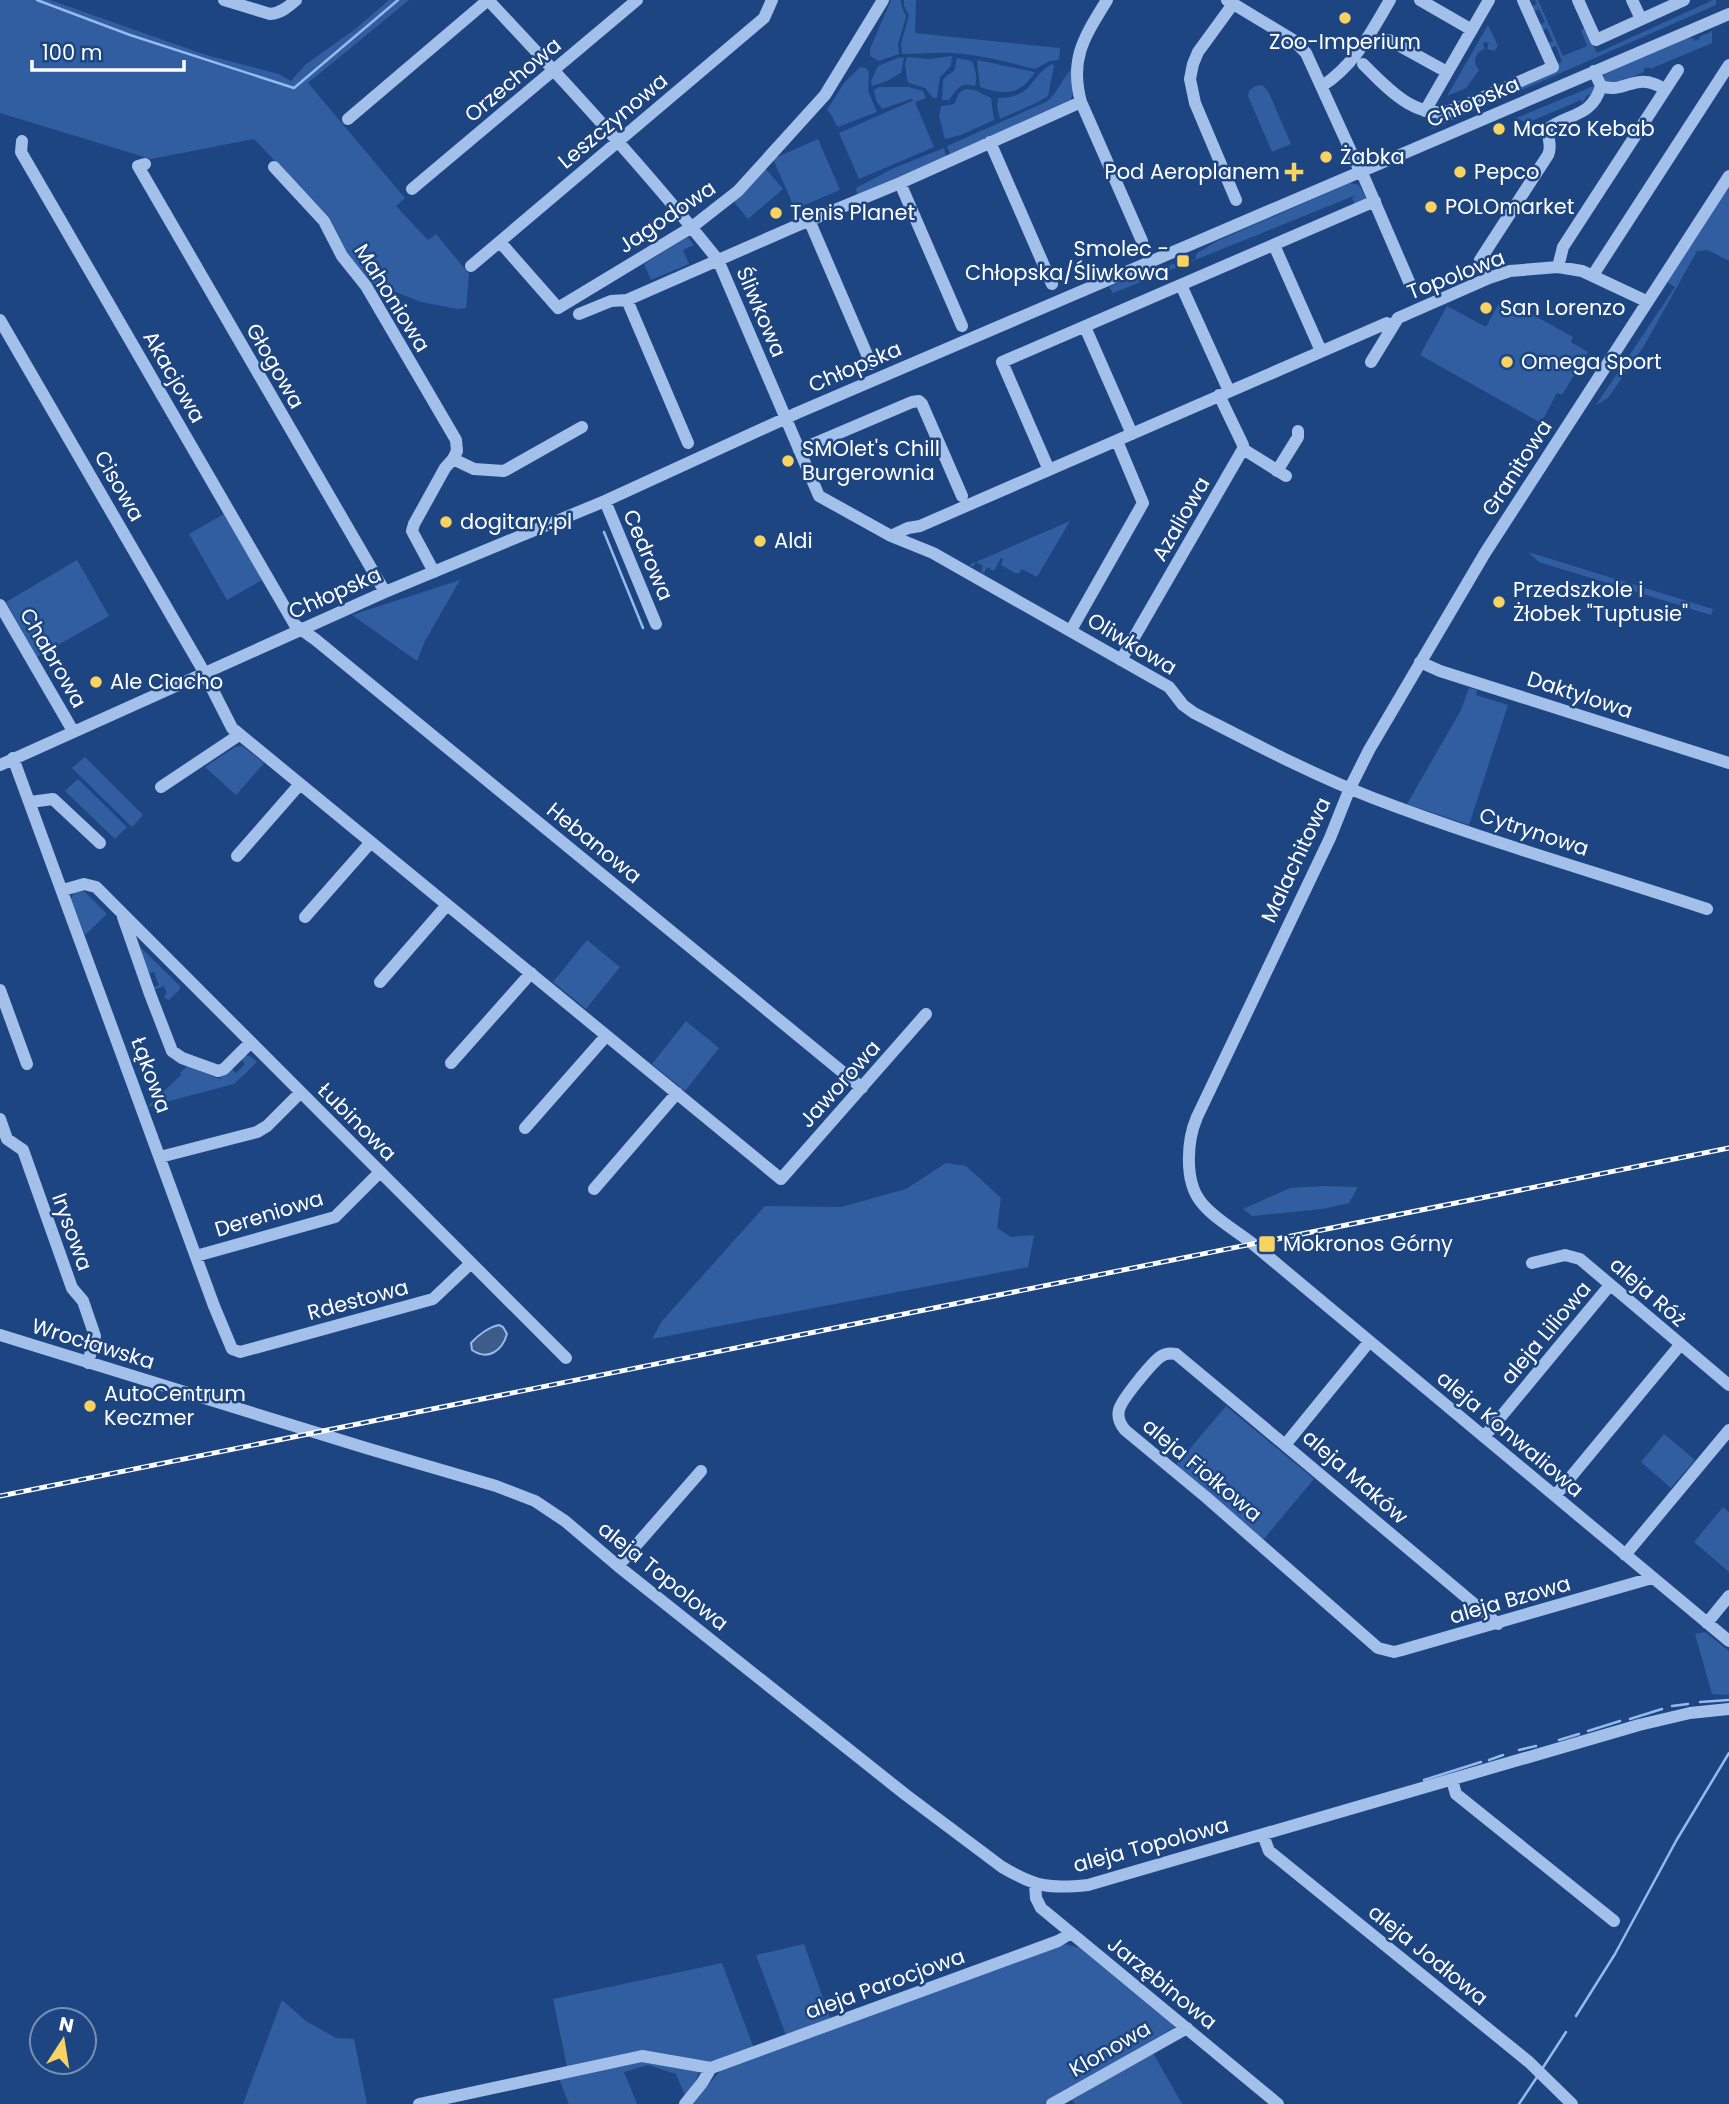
<svg xmlns="http://www.w3.org/2000/svg" width="1729" height="2104" font-family="Poppins,sans-serif">
<style>
.green{fill:#315ea0}
.water{fill:#3e5c89;stroke:#96baeb;stroke-width:2}
.lines{fill:none;stroke-linecap:round;stroke-linejoin:round}
.stream{stroke:#96baeb;stroke-width:2.5}
.minor{stroke:#a2c0e9;stroke-width:12}
.rail-casing{stroke:#fff;stroke-width:5}
.rail{stroke:#1d4581;stroke-width:2.5;stroke-dasharray:8;stroke-linecap:butt}
.poi-dot{fill:#f9d361;stroke:#1d4581;stroke-width:2.5}
.labels{text-anchor:middle;stroke-width:5;stroke-linejoin:round;paint-order:stroke}
.poi-label{font-size:21px;fill:#fff;stroke:#1d4581;text-anchor:start}
.street-label{font-size:21px;fill:#fff;stroke:#1d4581}
</style>
<rect width="100%" height="100%" fill="#1d4581"/>
<path class="green" d="M0,0H50L206,55L279,74L291,81L306,64L354,30L389,0H409L308,83L405,198L396,206L428,240L436,234L469,274L466,308L458,309L421,302L372,283L347,253L330,218L254,139L151,159L0,113Z
M891,0H901V4L906,17L898,44L899,54L879,61L870,56V49Z
M904,0H916L915,33L1060,48L1059,60L1050,61L1035,69C1008,62 981,55 953,53C936,52 919,54 902,54L901,44L909,15L904,6Z
M1535,0H1538L1563,56L1587,46L1581,30L1585,28L1597,53L1713,0H1716V5L1430,130L1436,122V118L1451,117L1557,69L1555,65L1562,62L1556,46L1548,49L1546,44L1553,41L1547,28L1540,31L1538,25L1545,22L1539,9L1532,12L1530,7L1537,4Z
M1488,25L1498,46L1494,51L1487,49L1489,43L1484,42L1483,45L1485,49C1475,52 1472,62 1479,70L1466,88L1447,96Z
M1712,31V43L1650,69L1649,67L1643,69L1644,72L1623,81L1607,83L1604,79V73L1682,39L1693,38L1695,41L1700,39L1699,37Z
M952,56L951,66L940,77L937,98H933L925,88L909,83L907,80L905,64L907,57L929,59Z
M900,57L904,58L901,73L887,81L872,86L871,81L878,66Z
M957,58L972,61C975,69 978,77 975,86C960,82 957,89 949,100H942L943,80L946,76L954,71Z
M977,60L1035,72C1020,96 1003,95 980,87Z
M1052,64L1054,66L1048,96L1036,103L1000,119L997,107L998,98C1033,98 1029,77 1052,64Z
M860,67L866,68L869,72L868,91L877,112L838,127C833,121 833,115 827,110L844,83Z
M1072,68L1073,92L1071,100L950,154L947,146L1046,102C1058,93 1061,80 1072,68Z
M1262,85L1268,91L1291,144L1272,152L1248,96L1249,91L1255,86Z
M1596,85L1593,93L1587,96L1582,103L1581,100L1527,123L1516,118Z
M879,87H909L923,91L926,98L915,102L934,147L859,179L839,133L914,100L911,99L882,109L876,100L874,90Z
M965,89L975,90L991,98L994,120L961,135L945,139L939,116L941,106L954,104L959,93Z
M818,139L840,190L795,209L773,159Z
M944,148L946,156L857,195L856,188L894,168Z
M765,168L783,189L748,219L734,202Z
M1350,183L1359,185L1366,198L1364,201L1355,205L1352,198L1356,195L1113,293L1109,287C1130,278 1152,268 1174,264C1182,262 1186,263 1195,259L1197,253L1217,241Z
M1729,187V261L1708,250L1697,251L1644,346L1608,398L1596,405L1675,287L1667,282Z
M688,237L694,245L683,250L689,264L651,280L644,264Z
M1502,298L1573,337L1571,342L1588,352L1562,395L1557,393L1541,423L1420,355L1447,306L1486,327Z
M224,514L262,580L227,600L189,534Z
M1070,521L1037,577L1022,569L1019,573H1015L1001,565L1003,559L1001,558L994,571L987,567L984,573L981,572L983,566L976,562L973,567L969,565Z
M1528,552L1713,609L1711,615L1539,562Z
M77,560L109,616L37,657L6,602Z
M460,580L425,641L417,661L352,615Z
M1469,688L1477,690L1476,695L1508,705L1469,825L1407,804L1461,710Z
M241,746L245,748L264,763L236,795L205,767L235,747Z
M85,757L143,815L132,827L72,768Z
M78,779L127,827L115,839L65,791Z
M83,890L106,913V915L85,935L71,899L74,892Z
M587,940L620,967L586,1009L553,982Z
M135,942L180,986V989L169,1000L166,999L164,996L167,994L164,986L153,990L152,988L159,985L154,972L147,974Z
M686,1021L719,1048L685,1091L652,1064Z
M245,1055L251,1057L257,1062L234,1084L147,1107L181,1075L180,1073L187,1066L219,1079L230,1068L236,1073L245,1064L240,1058Z
M946,1163L966,1166L1001,1198L997,1228L1011,1237L1034,1235L1028,1267L652,1339L662,1321L765,1206L841,1207L906,1189Z
M1323,1186L1358,1187L1349,1203L1322,1209L1252,1216L1243,1209L1290,1188Z
M1226,1406L1314,1479L1263,1540L1176,1465Z
M1664,1434L1695,1460L1671,1488L1641,1462Z
M1723,1507L1729,1512V1572L1694,1542Z
M1705,1632L1729,1651V1695L1712,1694L1695,1634Z
M804,1944L830,2018L786,2035L756,1955Z
M1064,1944L1080,1948L1175,2027L1044,2104H691L722,2069Z
M722,1963L753,2046C735,2053 716,2065 695,2062C677,2060 661,2051 641,2052L567,2067L553,1999Z
M282,2000L306,2021L336,2038L354,2039L367,2104H243Z
M1153,2053L1182,2104H1075L1072,2100Z
M644,2060L699,2070L695,2087L686,2098L676,2074L648,2065L624,2072L637,2104H569L558,2076Z"/>
<path class="water" d="M499,1325L503,1327L507,1334C502,1351 488,1361 472,1350L471,1343C478,1335 489,1327 499,1325Z"/>
<g class="lines">
<path class="stream" d="M37,0L130,35L294,88L398,0
M604,532L643,628
M1700,1702L1729,1700
M1672,1706L1688,1704
M1630,1719L1662,1709
M1588,1731L1620,1721
M1559,1740L1579,1734
M1519,1750L1536,1746
M1489,1760L1503,1755
M1424,1780L1481,1762
M1576,2016L1615,1954L1676,1841L1729,1753
M1542,2069L1566,2032
M1519,2104L1537,2077"/>
<path class="minor" d="M224,0L270,14C281,13 288,7 296,0
M488,0C567,84 646,170 718,260L819,496L891,536L908,528L920,526L1387,323
M1107,0C1085,36 1069,58 1081,102L1142,241
M1227,0L1293,40L1306,53L1358,167L1363,175L1410,284
M1420,0L1472,30
M1578,0L1596,40L1684,0
M1632,0L1641,19
M1233,4L1198,52L1193,64L1190,79L1195,103L1236,200
M1389,40L1447,72
M1363,64C1388,89 1418,123 1456,109L1553,67L1523,0
M1322,86C1355,65 1371,32 1390,0
M1601,86C1626,95 1634,70 1665,89
M1425,111L1489,0
M348,119L488,0
M22,141L21,152L295,625L316,640L862,1088
M990,142L1052,284
M145,164L138,166L385,592
M274,167L324,221L342,256L366,286L456,440L457,451L453,459L445,468L414,524L412,531L434,572
M1729,176L1485,553L1369,750L1350,788L1330,838L1197,1117C1187,1140 1184,1181 1201,1202C1213,1218 1237,1231 1253,1244L1729,1641
M900,183L962,326
M412,189L637,0
M809,220L871,364
M500,242L558,308L692,227L738,191L825,95L883,0
M1274,245L1321,351
M471,266L764,18L772,0
M1558,267L1563,247L1678,70
M1593,275L1729,65
M1489,278L1480,260L1548,155C1553,145 1546,138 1549,128C1570,113 1592,117 1601,86L1594,71
M1181,285L1229,391
M627,300L688,443
M579,314L611,301L627,300L796,226L900,183L1081,102
M0,320L200,665L232,728L781,1179L926,1014
M1085,327L1132,434
M1371,362L1398,318L1489,278L1510,271L1558,267L1582,271L1646,301
M1243,449L1286,476
M799,450L912,402L919,401L922,404L962,496
M453,459L474,469L504,471L582,427
M1049,470L1002,362L1375,201
M1277,471L1298,437V431
M605,501L656,624
M891,536L933,553L1169,687L1183,705L1194,713C1253,743 1311,774 1373,798C1482,840 1596,872 1707,909
M0,605L73,731
M1071,630L1143,503L1117,441
M1121,660L1243,449V445L1219,395
M1420,662L1440,671L1729,763
M13,758L214,1306L232,1349L240,1352L433,1299L470,1264
M0,765L385,592L605,501L797,413L1729,14
M161,787L239,735
M30,802L53,799L100,843
M237,856L300,784
M63,890L84,884L96,887L566,1358
M123,917L150,994L172,1051L182,1058L218,1071L224,1069L251,1042
M305,917L371,842
M380,982L447,905
M0,990L27,1064
M451,1063L531,973
M0,1119L7,1139L23,1150L72,1288L83,1301L95,1336L88,1363
M525,1128L606,1036
M160,1157L257,1132L267,1126L300,1093
M594,1189L677,1093
M196,1256L335,1217L380,1172
M1532,1263L1565,1255L1580,1259L1729,1385
M0,1335L366,1448L496,1486L535,1501L565,1521L618,1566L906,1795L1002,1867C1036,1887 1049,1889 1088,1885L1639,1725L1690,1713L1729,1709
M1369,1342L1285,1445L1498,1624
M1484,1437L1610,1285
M1285,1445L1176,1354C1170,1353 1165,1353 1160,1357C1151,1364 1121,1400 1119,1410C1117,1418 1120,1424 1125,1430L1207,1498L1378,1648L1394,1652L1402,1650L1652,1578
M1555,1496L1680,1345
M1625,1555L1729,1430
M618,1566L701,1471
M1707,1623L1729,1596
M1452,1780L1456,1794L1614,1921
M1263,1835L1269,1851L1529,2062L1572,2104
M1035,1884L1036,1898L1041,1908L1278,2104
M419,2104L642,2056L711,2068
M685,2104L702,2083L711,2068L1058,1941L1071,1933
M1052,2104L1187,2028"/>
<g class="rail-casing">
<path id="rail" d="M0,1496L1729,1148"/>
</g>
<use href="#rail" class="rail"/>
</g>
<g class="poi-dot">
<circle cx="1345" cy="18" r="7"/>
<circle cx="1499" cy="129" r="7"/>
<circle cx="1326" cy="157" r="7"/>
<path d="M1290.5 161.5h7v7h7v7h-7v7h-7v-7h-7v-7h7z"/>
<circle cx="1460" cy="172" r="7"/>
<circle cx="1431" cy="207" r="7"/>
<circle cx="776" cy="213" r="7"/>
<rect x="1176" y="254" width="14" height="14" rx="3.5"/>
<circle cx="1486" cy="308" r="7"/>
<circle cx="1507" cy="362" r="7"/>
<circle cx="788" cy="461" r="7"/>
<circle cx="446" cy="522" r="7"/>
<circle cx="760" cy="541" r="7"/>
<circle cx="1499" cy="602" r="7"/>
<circle cx="96" cy="682" r="7"/>
<rect x="1258" y="1235" width="18" height="18" rx="3.5"/>
<circle cx="90" cy="1406" r="7"/>
</g>
<g class="labels">
<g class="poi-label">
<text x="1345" y="49" text-anchor="middle">Zoo-Imperium</text>
<text x="1513" y="136">Maczo Kebab</text>
<text x="1340" y="164">Żabka</text>
<text x="1280" y="179" text-anchor="end">Pod Aeroplanem</text>
<text x="1474" y="179">Pepco</text>
<text x="1445" y="214">POLOmarket</text>
<text x="790" y="220">Tenis Planet</text>
<text x="1169" y="256" text-anchor="end">Smolec -<tspan x="1169" dy="24">Chłopska/Śliwkowa</tspan></text>
<text x="1500" y="315">San Lorenzo</text>
<text x="1521" y="369">Omega Sport</text>
<text x="802" y="456">SMOlet's Chill<tspan x="802" dy="24">Burgerownia</tspan></text>
<text x="460" y="529">dogitary.pl</text>
<text x="774" y="548">Aldi</text>
<text x="1513" y="597">Przedszkole i<tspan x="1513" dy="24">Żłobek "Tuptusie"</tspan></text>
<text x="110" y="689">Ale Ciacho</text>
<text x="1283" y="1251">Mokronos Górny</text>
<text x="104" y="1401">AutoCentrum<tspan x="104" dy="24">Keczmer</tspan></text>
</g>
<g class="street-label">
<text transform="translate(513 80) rotate(-40)" y="7">Orzechowa</text>
<text transform="translate(1473 102) rotate(-23)" y="7">Chłopska</text>
<text transform="translate(613 121) rotate(-40)" y="7">Leszczynowa</text>
<text transform="translate(667 217) rotate(-34)" y="7">Jagodowa</text>
<text transform="translate(1456 275) rotate(-21)" y="7">Topolowa</text>
<text transform="translate(392 298) rotate(58)" y="7">Mahoniowa</text>
<text transform="translate(761 312) rotate(67)" y="7">Śliwkowa</text>
<text transform="translate(275 366) rotate(60)" y="7">Głogowa</text>
<text transform="translate(855 367) rotate(-23)" y="7">Chłopska</text>
<text transform="translate(174 377) rotate(60)" y="7">Akacjowa</text>
<text transform="translate(1517 468) rotate(-57)" y="7">Granitowa</text>
<text transform="translate(119 486) rotate(60)" y="7">Cisowa</text>
<text transform="translate(1181 519) rotate(-60)" y="7">Azaliowa</text>
<text transform="translate(648 555) rotate(67)" y="7">Cedrowa</text>
<text transform="translate(335 593) rotate(-24)" y="7">Chłopska</text>
<text transform="translate(1132 644) rotate(31)" y="7">Oliwkowa</text>
<text transform="translate(53 658) rotate(60)" y="7">Chabrowa</text>
<text transform="translate(1580 695) rotate(18)" y="7">Daktylowa</text>
<text transform="translate(1534 832) rotate(18)" y="7">Cytrynowa</text>
<text transform="translate(594 843) rotate(39)" y="7">Hebanowa</text>
<text transform="translate(1296 860) rotate(-65)" y="7">Malachitowa</text>
<text transform="translate(151 1075) rotate(70)" y="7">Łąkowa</text>
<text transform="translate(840 1084) rotate(-48)" y="7">Jaworowa</text>
<text transform="translate(357 1122) rotate(45)" y="7">Łubinowa</text>
<text transform="translate(269 1214) rotate(-17)" y="7">Dereniowa</text>
<text transform="translate(72 1232) rotate(70)" y="7">Irysowa</text>
<text transform="translate(1648 1292) rotate(41)" y="7">aleja Róż</text>
<text transform="translate(358 1300) rotate(-15)" y="7">Rdestowa</text>
<text transform="translate(1546 1333) rotate(-50)" y="7">aleja Liliowa</text>
<text transform="translate(93 1344) rotate(17)" y="7">Wrocławska</text>
<text transform="translate(1510 1434) rotate(40)" y="7">aleja Konwaliowa</text>
<text transform="translate(1202 1470) rotate(40)" y="7">aleja Fiołkowa</text>
<text transform="translate(1355 1477) rotate(41)" y="7">aleja Maków</text>
<text transform="translate(663 1576) rotate(39)" y="7">aleja Topolowa</text>
<text transform="translate(1510 1600) rotate(-16)" y="7">aleja Bzowa</text>
<text transform="translate(1151 1845) rotate(-15)" y="7">aleja Topolowa</text>
<text transform="translate(1428 1955) rotate(39)" y="7">aleja Jodłowa</text>
<text transform="translate(1162 1983) rotate(39)" y="7">Jarzębinowa</text>
<text transform="translate(885 1984) rotate(-20)" y="7">aleja Parocjowa</text>
<text transform="translate(1110 2049) rotate(-30)" y="7">Klonowa</text>
</g>
</g>
<g transform="translate(63 2041) rotate(12)"><circle r="33" fill="#1d4581" stroke="#778fb3" stroke-width="2"/>
<path d="M0-5L12 26L0 18L-12 26Z" fill="#f9d361"/>
<text y="-10" font-size="19" font-weight="bold" text-anchor="middle" fill="#ffffff">N</text>
</g>
<path d="M32 60v10h152v-10" fill="none" stroke="#ffffff" stroke-width="3.5"/>
<text x="42" y="60" font-size="21" fill="#ffffff" stroke="#1d4581" stroke-width="5" paint-order="stroke">100 m</text>
</svg>
